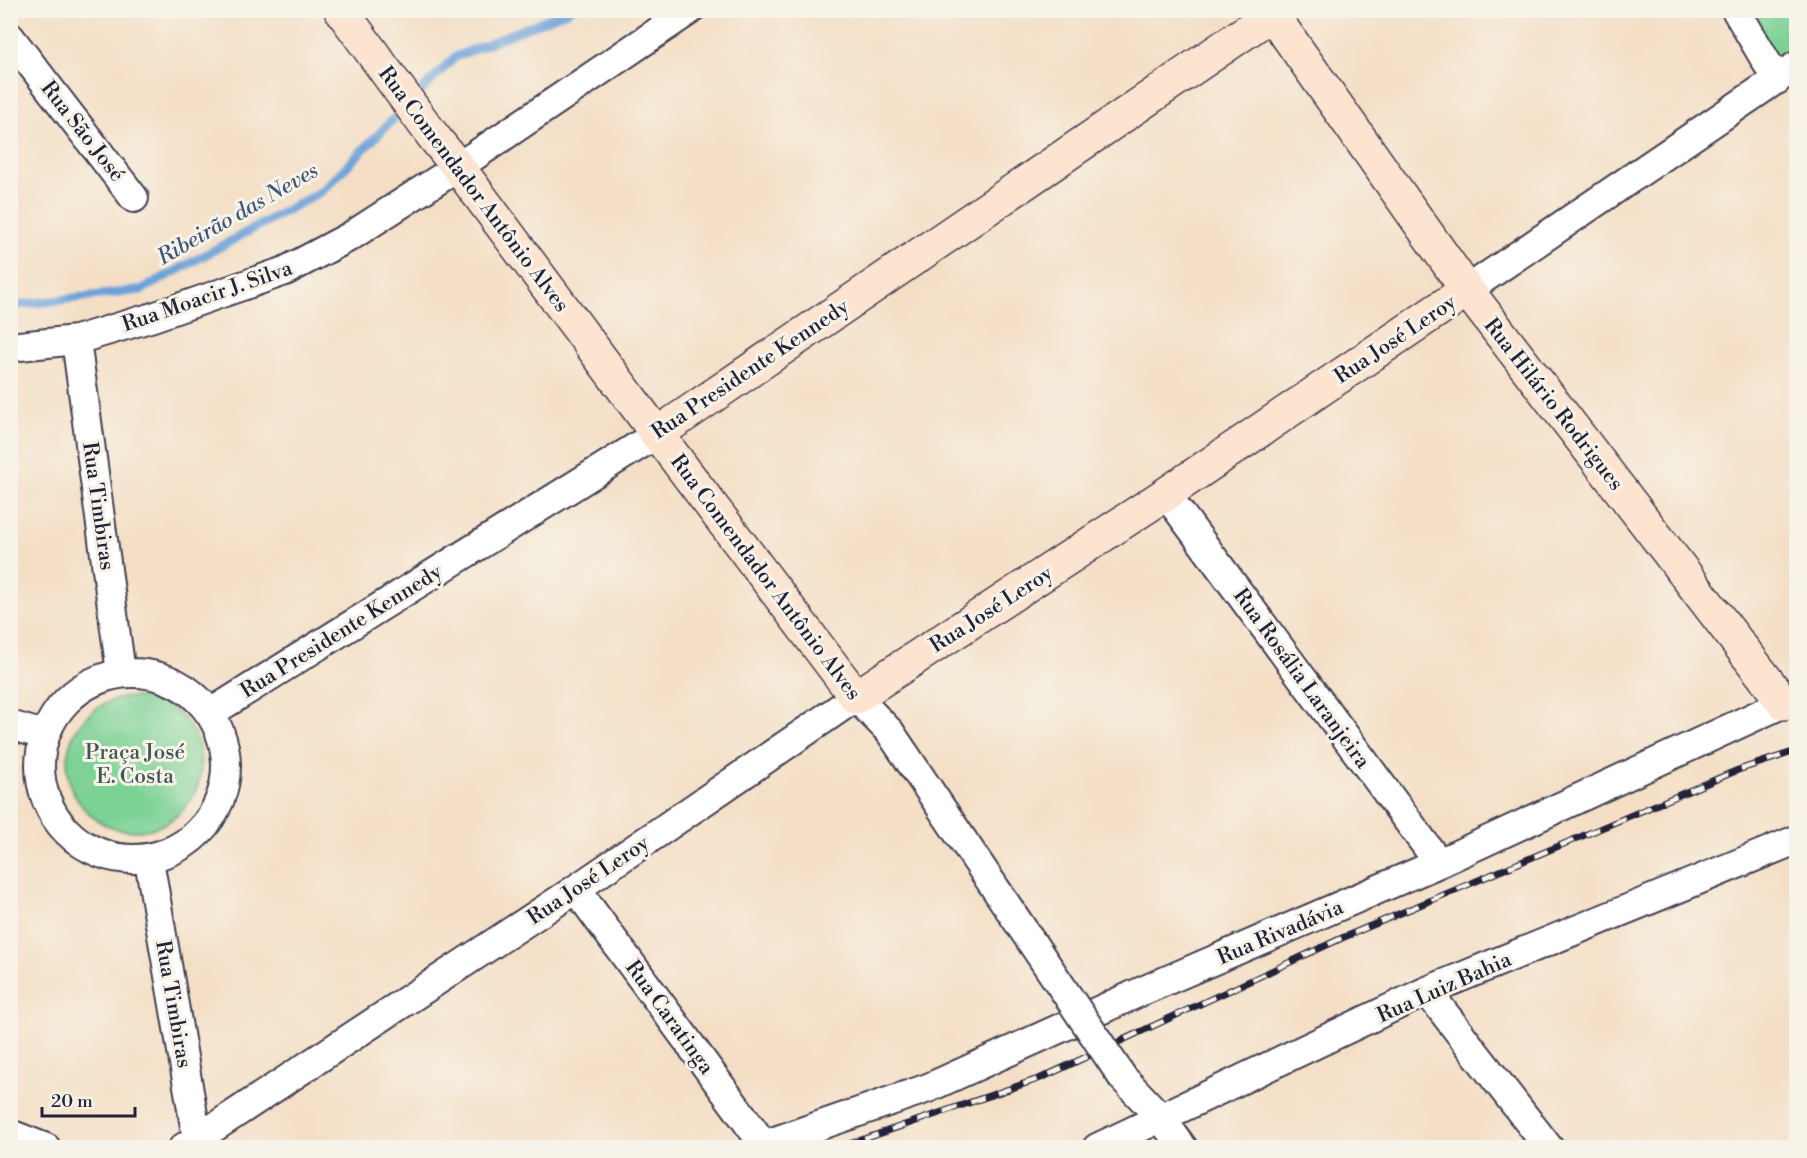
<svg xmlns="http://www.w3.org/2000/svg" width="1807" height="1158" font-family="'Libre Bodoni',serif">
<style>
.green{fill:#7cd194;stroke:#4f7a68;stroke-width:1.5}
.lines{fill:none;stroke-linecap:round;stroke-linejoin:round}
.stream{stroke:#6ba2d9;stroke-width:9}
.street-casing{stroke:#423e50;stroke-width:32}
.secondary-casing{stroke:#423e50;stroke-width:36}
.street{stroke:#fff;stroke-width:28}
.secondary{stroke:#fde4d1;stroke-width:33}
.rail-casing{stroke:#22223b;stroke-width:7}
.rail{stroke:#f7f3e8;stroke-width:4.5;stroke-dasharray:14;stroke-linecap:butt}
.street-bridge-casing{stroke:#423e50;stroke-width:32;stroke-linecap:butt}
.street-bridge{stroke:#fff;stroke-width:28}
.labels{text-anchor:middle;stroke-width:6;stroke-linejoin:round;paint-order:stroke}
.street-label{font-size:21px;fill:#22223b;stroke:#f7f3e8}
.park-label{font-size:21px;fill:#3d5756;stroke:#f7f3e8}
.water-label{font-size:22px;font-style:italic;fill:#3f557a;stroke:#f7f3e8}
</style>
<rect width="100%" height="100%" fill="#f7f3e8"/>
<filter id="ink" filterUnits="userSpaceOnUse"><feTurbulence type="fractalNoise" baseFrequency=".0167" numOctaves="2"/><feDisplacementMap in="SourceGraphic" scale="12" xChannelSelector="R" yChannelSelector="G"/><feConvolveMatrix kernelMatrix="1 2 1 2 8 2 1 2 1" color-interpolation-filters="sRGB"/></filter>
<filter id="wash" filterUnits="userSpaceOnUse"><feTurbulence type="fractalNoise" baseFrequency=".008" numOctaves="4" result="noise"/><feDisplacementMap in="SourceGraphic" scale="24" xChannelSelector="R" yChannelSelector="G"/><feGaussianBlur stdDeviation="1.35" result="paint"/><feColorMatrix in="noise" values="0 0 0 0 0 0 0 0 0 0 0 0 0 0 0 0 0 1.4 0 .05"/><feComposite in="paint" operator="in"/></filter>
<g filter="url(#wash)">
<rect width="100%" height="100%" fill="#f4dfc6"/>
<path class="green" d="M1750,11H1796V54L1780,66Z
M67 764a67 67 0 1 1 134 0a67 67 0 1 1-134 0Z"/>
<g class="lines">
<path class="stream" d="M10,306L141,290L322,191L455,57L570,10"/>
</g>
</g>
<g filter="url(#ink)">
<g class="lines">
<g class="street-casing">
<path id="street" d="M1736,10L1777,80
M10,37L134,198
M1467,290L1796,66
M76,340L121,673
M10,347L76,340L153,317L285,271L351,236L458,167L690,10
M1166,494L1439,863
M40 766a93 93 0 1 1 186 0a93 93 0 1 1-186 0Z
M212,712L657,434
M10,725L44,735
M149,860L197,1138V1148
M576,889L764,1145
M1427,991L1549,1148
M1123,1078L1161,1118L1183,1148
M10,1134L46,1148
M183,1148L576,889L856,697L890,732
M755,1148L928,1088L1140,992L1439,863L1784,703
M1097,1148L1427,991L1796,840"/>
</g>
<g class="secondary-casing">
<path id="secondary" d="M341,10L433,136L458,167L657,434L856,697L1166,494L1467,290
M1269,10L1467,290L1784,703L1796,698
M657,434L1272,14"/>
</g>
<use href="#street" class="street"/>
<use href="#secondary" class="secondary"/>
<g class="rail-casing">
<path id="rail" d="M838,1148L1041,1078L1342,938L1738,770L1796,751"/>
</g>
<use href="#rail" class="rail"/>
<g class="street-bridge-casing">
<path id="street-bridge" d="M890,732L1123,1078"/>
</g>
<use href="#street-bridge" class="street-bridge"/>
</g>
</g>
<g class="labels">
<g class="street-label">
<text transform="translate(83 131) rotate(52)" y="7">Rua São José</text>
<text transform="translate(474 189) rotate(53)" y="7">Rua Comendador Antônio Alves</text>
<text transform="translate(207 296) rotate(-19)" y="7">Rua Moacir J. Silva</text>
<text transform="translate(1395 339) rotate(-34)" y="7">Rua José Leroy</text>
<text transform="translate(750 369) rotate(-34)" y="7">Rua Presidente Kennedy</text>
<text transform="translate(1554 404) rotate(52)" y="7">Rua Hilário Rodrigues</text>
<text transform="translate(99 506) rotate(82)" y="7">Rua Timbiras</text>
<text transform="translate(766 577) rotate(53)" y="7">Rua Comendador Antônio Alves</text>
<text transform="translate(991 609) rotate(-33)" y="7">Rua José Leroy</text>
<text transform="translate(341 631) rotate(-32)" y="7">Rua Presidente Kennedy</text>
<text transform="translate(1302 678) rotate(54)" y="7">Rua Rosália Laranjeira</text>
<text transform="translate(588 880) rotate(-34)" y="7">Rua José Leroy</text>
<text transform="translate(1280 932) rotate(-23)" y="7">Rua Rivadávia</text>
<text transform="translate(1444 987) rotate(-24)" y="7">Rua Luiz Bahia</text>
<text transform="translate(174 1004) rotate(80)" y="7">Rua Timbiras</text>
<text transform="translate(670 1017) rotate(54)" y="7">Rua Caratinga</text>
</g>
<g class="park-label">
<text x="135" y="759">Praça José<tspan x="135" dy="24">E. Costa</tspan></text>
</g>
<g class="water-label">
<text transform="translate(237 213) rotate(-30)" y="8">Ribeirão das Neves</text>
</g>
</g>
<rect width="1807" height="1158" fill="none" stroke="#f7f3e8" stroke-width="36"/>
<path d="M42 1107v9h93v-9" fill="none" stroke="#22223b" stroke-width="3"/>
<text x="51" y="1107" font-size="18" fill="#22223b" stroke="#f7f3e8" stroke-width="4.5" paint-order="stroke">20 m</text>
</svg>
